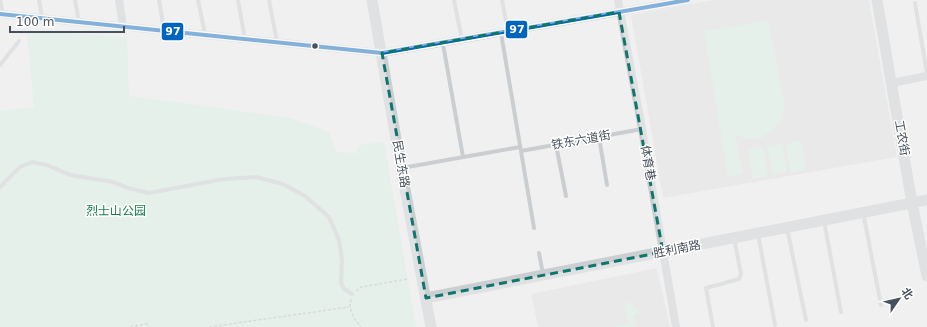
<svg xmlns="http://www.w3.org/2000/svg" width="927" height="327" font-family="'DejaVu Sans','Noto Sans SC',sans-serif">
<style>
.education{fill:#e2e1e2}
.green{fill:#d4efe0}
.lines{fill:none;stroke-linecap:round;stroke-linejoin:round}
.path{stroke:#b9c4c0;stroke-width:1.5;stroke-dasharray:3 2;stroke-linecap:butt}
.lane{stroke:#cbced0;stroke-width:4}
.street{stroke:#cbced0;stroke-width:8}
.secondary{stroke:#cccfd2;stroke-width:11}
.bus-1-casing{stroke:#fff;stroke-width:7}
.bus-1{stroke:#0065bd;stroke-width:4}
.marked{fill:none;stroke:#0f766e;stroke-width:3;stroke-dasharray:8 5;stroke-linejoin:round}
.bus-dot{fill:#47515c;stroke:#fff;stroke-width:1.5}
.labels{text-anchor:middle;stroke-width:3;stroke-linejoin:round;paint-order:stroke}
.street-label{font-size:12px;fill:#47515c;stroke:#fff}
.park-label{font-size:12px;fill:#197c4d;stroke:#fff}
.line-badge{stroke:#fff;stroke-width:1.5}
.badge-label{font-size:11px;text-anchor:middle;font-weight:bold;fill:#fff}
</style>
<rect width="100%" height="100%" fill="#f0f0f0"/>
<path class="education" d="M713,0H869L897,157L663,198L631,15Z
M657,268L670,327H538L531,294Z"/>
<path class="green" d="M768,20L785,107L780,122L772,131L761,138L751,139L743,138L735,134L743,174L728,177L704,31Z
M27,31L127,37L129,96L290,118L329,132L336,152L357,153L359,145L384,142L416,327H0V111L34,107Z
M801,141L806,170L791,173L786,144Z
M782,143L787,172L773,175L767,146Z
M763,147L768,176L753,179L748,150Z
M630,302L640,313L634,314L636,327H614L629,324L625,305Z"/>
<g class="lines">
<path class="path" d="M356,291L361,287L408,279
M351,299C348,311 354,318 361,327
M130,327L147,324L148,327
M209,327L349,307"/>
<path class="lane" d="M0,0L3,14
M39,0L42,18
M75,0L79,22
M159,0L164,30
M198,0L205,34
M238,0L245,39
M269,0L277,42
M454,0L462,40
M502,0L508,31
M915,3L927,74
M501,33L534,228
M443,44L463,157
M0,65L19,41
M599,137L607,185
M556,145L566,196
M521,151L642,129
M402,168L520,147
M0,187L20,167L32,162L47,165L70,175L113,182L128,188L149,193L224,179L256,177L283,184L305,196L329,217L339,240L342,260L341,283L344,289L352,294
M863,212L881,305
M824,221L841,312
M787,228L806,320
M758,234L775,325
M539,253L543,274
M713,327L706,288L739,279L741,274L734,238"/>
<path class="street" d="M119,0L123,26
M618,0L642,129L676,327
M0,14L382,53L688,0
M892,83L927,76"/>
<path class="secondary" d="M372,0L401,168L431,327
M877,0L912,203L927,276
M426,298L927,200"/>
<g class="bus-1-casing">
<path id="bus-1" d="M0,14L382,53L688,0"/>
</g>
<use href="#bus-1" class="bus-1"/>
</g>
<path d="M0 0H927V327H0ZM619,12L663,252L426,298L382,53Z" fill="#f0f0f0" fill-opacity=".55" fill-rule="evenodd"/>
<path class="marked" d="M619,12L663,252L426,298L382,53Z"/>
<circle class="bus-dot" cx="315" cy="46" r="3.5"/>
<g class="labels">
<g class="street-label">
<text transform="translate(902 138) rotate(80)" y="4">工农街</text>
<text transform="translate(581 140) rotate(-10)" y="4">铁东六道街</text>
<text transform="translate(648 163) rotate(80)" y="4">体育巷</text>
<text transform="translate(401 164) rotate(80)" y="4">民生东路</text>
<text transform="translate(677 249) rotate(-11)" y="4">胜利南路</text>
</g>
<g class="park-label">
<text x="116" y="215">烈士山公园</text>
</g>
</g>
<g class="line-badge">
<rect x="505" y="20" width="23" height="19" rx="4" fill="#0065bd"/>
<rect x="161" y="22" width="23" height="19" rx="4" fill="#0065bd"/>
</g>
<g class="badge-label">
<text x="517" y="33">97</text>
<text x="173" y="35">97</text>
</g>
<g transform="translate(899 299) rotate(56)" stroke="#ffffff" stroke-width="3" paint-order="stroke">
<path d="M0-3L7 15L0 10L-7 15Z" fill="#47515c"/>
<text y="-6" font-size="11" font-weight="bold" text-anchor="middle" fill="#47515c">北</text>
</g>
<path d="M10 26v6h114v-6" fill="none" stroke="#47515c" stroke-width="2"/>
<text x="16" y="26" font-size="12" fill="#47515c" stroke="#ffffff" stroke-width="3" paint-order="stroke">100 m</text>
</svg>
